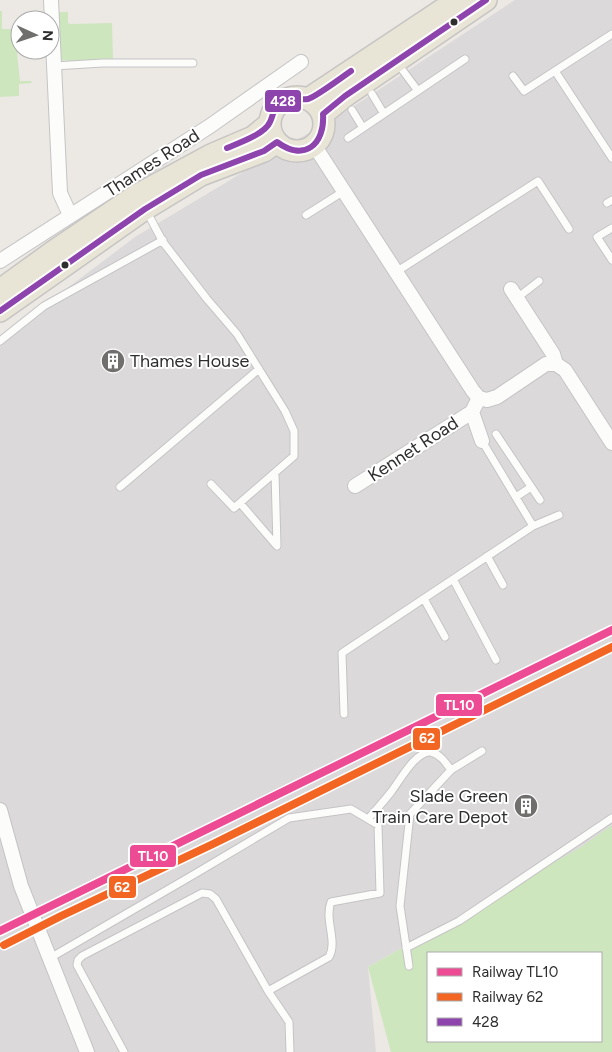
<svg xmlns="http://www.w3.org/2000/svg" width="612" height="1052" font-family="Figtree,sans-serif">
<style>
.industrial{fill:#dcd9db}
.green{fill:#cee6be;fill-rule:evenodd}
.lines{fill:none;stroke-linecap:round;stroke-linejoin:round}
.service-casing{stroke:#c5c4c5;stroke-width:9}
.minor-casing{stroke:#c5c4c5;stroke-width:16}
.primary-casing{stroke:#c6c5c4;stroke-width:24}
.service{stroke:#fcfcfb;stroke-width:7}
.minor{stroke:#fcfcfb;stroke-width:14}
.primary{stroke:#e8e4d6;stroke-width:21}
.bus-1-casing{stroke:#fff;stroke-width:10}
.bus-1{stroke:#8e44ad;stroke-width:6}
.rail-1-casing{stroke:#fff;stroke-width:11}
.rail-2-casing{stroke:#fff;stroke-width:11}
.rail-1{stroke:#ee4b95;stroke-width:8}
.rail-2{stroke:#f26522;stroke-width:8}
.bus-dot{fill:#2e2e2e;stroke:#fff;stroke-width:2}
.labels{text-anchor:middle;stroke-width:4;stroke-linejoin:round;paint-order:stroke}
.street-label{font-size:18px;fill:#2e2e2e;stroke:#fff}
.poi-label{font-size:18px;fill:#2e2e2e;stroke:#fff;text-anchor:start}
.line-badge{stroke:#fff;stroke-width:2}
.badge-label{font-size:14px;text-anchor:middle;font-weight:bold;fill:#fff}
</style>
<rect width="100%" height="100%" fill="#ece8e4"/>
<path class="industrial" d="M515,0H612V830L368,967L376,1052H0V339L135,237L354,106Z"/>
<path class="green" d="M0,11H2V29H20V50H31V52L17,53L20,81H31L32,83L19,84V96L0,97Z
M58,12H68V23L71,24L112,23L113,59L71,61L60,60Z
M612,825V1052H391L368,967L581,847ZM428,953H601V1041H428Z"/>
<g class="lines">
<g class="service-casing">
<path id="service" d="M398,64L418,91
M54,66L103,63H193
M555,71L612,158
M513,76L524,91L612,34
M372,94L384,114
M352,110L363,128
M348,138L465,59
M607,203L612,200
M147,212L163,242L207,299L237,334L285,411L294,431V456L234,508L211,484
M306,215L344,191
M612,228L597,237L612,260
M396,272L538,181L569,229
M517,298L539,281
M0,341L44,306L163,240
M496,434L540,500
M120,487L259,369
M516,497L531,487
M240,503L277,546L275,473
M533,526L559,515
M487,556L503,585
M453,579L496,660
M424,599L445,637
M344,714L342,653L533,526L482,441
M368,819C376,810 384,801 391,792C399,782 416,750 431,752C440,754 446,763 451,770
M406,948L459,921L612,818
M50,958L193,875L289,818L351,809L378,825L380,893L331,902C324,920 338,941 329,957L268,991
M409,966L400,906L410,814L451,770L482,751
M124,1052L77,965L78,960L82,956L202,893L210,894L216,899L268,991L289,1022L290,1052"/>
</g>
<g class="minor-casing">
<path id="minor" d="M51,0L60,193L70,215
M314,145L473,391L479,398
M0,261L210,126L301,62
M511,289L553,354L556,364L565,370L612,443
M482,441L472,412L479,398L487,400L497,397L546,364H556
M355,486L472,412
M0,810L21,886L87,1052"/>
</g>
<g class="primary-casing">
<path id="primary" d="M270 124a27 27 0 1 1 54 0a27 27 0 1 1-54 0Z
M308,99L457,0
M323,114L345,96L486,0
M0,290L54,251L137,195L211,155L253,137L270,123
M0,311L145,209L201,175L264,151L277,142"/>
</g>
<use href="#service" class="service"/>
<use href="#minor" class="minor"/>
<use href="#primary" class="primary"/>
<g class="bus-1-casing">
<path id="bus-1" d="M227,148C239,143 265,134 270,122C274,114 273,107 281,102C293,95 299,101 308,99C314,98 344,76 351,71
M0,311L145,209L201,175L264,151L277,142C304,162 325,145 323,114L345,96L486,0"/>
</g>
<use href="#bus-1" class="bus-1"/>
<g class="rail-1-casing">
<path id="rail-1" d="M0,931L612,630"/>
</g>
<g class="rail-2-casing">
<path id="rail-2" d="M4,945L61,916L213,844L612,647"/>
</g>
<use href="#rail-1" class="rail-1"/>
<use href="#rail-2" class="rail-2"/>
</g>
<defs>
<g id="building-disc" transform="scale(1.25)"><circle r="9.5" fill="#706f6e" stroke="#fff"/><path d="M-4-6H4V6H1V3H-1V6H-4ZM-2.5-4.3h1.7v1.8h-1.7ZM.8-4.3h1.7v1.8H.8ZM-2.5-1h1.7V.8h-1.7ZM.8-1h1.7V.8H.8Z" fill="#fff"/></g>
</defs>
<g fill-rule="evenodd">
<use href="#building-disc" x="113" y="361"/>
<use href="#building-disc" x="526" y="806"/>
</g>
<g class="bus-dot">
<circle cx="454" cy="22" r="4.5"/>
<circle cx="65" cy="265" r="4.5"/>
</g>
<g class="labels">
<g class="street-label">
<text transform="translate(152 163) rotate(-33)" y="6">Thames Road</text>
<text transform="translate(413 449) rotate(-33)" y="6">Kennet Road</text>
</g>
<g class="poi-label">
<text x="130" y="367">Thames House</text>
<text x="508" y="802" text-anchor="end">Slade Green<tspan x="508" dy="21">Train Care Depot</tspan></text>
</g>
</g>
<g class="line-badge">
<rect x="264" y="89" width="38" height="24" rx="5" fill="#8e44ad"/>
<rect x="435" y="693" width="48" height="24" rx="5" fill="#ee4b95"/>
<rect x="412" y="727" width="29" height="24" rx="5" fill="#f26522"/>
<rect x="129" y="844" width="48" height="24" rx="5" fill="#ee4b95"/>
<rect x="108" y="875" width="29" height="24" rx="5" fill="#f26522"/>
</g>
<g class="badge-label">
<text x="283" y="106">428</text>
<text x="459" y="710">TL10</text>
<text x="427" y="743">62</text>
<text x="153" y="861">TL10</text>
<text x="122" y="892">62</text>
</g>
<rect x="427" y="952" width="175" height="90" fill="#ffffff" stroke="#ababab"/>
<rect x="437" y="968" width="25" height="8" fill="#ee4b95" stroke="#ababab"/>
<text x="472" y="977" font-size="15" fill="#2e2e2e">Railway TL10</text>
<rect x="437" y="993" width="25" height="8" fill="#f26522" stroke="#ababab"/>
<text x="472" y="1002" font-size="15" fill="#2e2e2e">Railway 62</text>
<rect x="437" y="1018" width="25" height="8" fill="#8e44ad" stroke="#ababab"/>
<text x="472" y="1027" font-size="15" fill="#2e2e2e">428</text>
<g transform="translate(35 35) rotate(93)"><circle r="24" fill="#ffffff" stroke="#ababab"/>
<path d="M0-4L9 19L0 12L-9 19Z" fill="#706f6e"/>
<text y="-8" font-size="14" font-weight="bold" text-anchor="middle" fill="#2e2e2e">N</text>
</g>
</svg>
